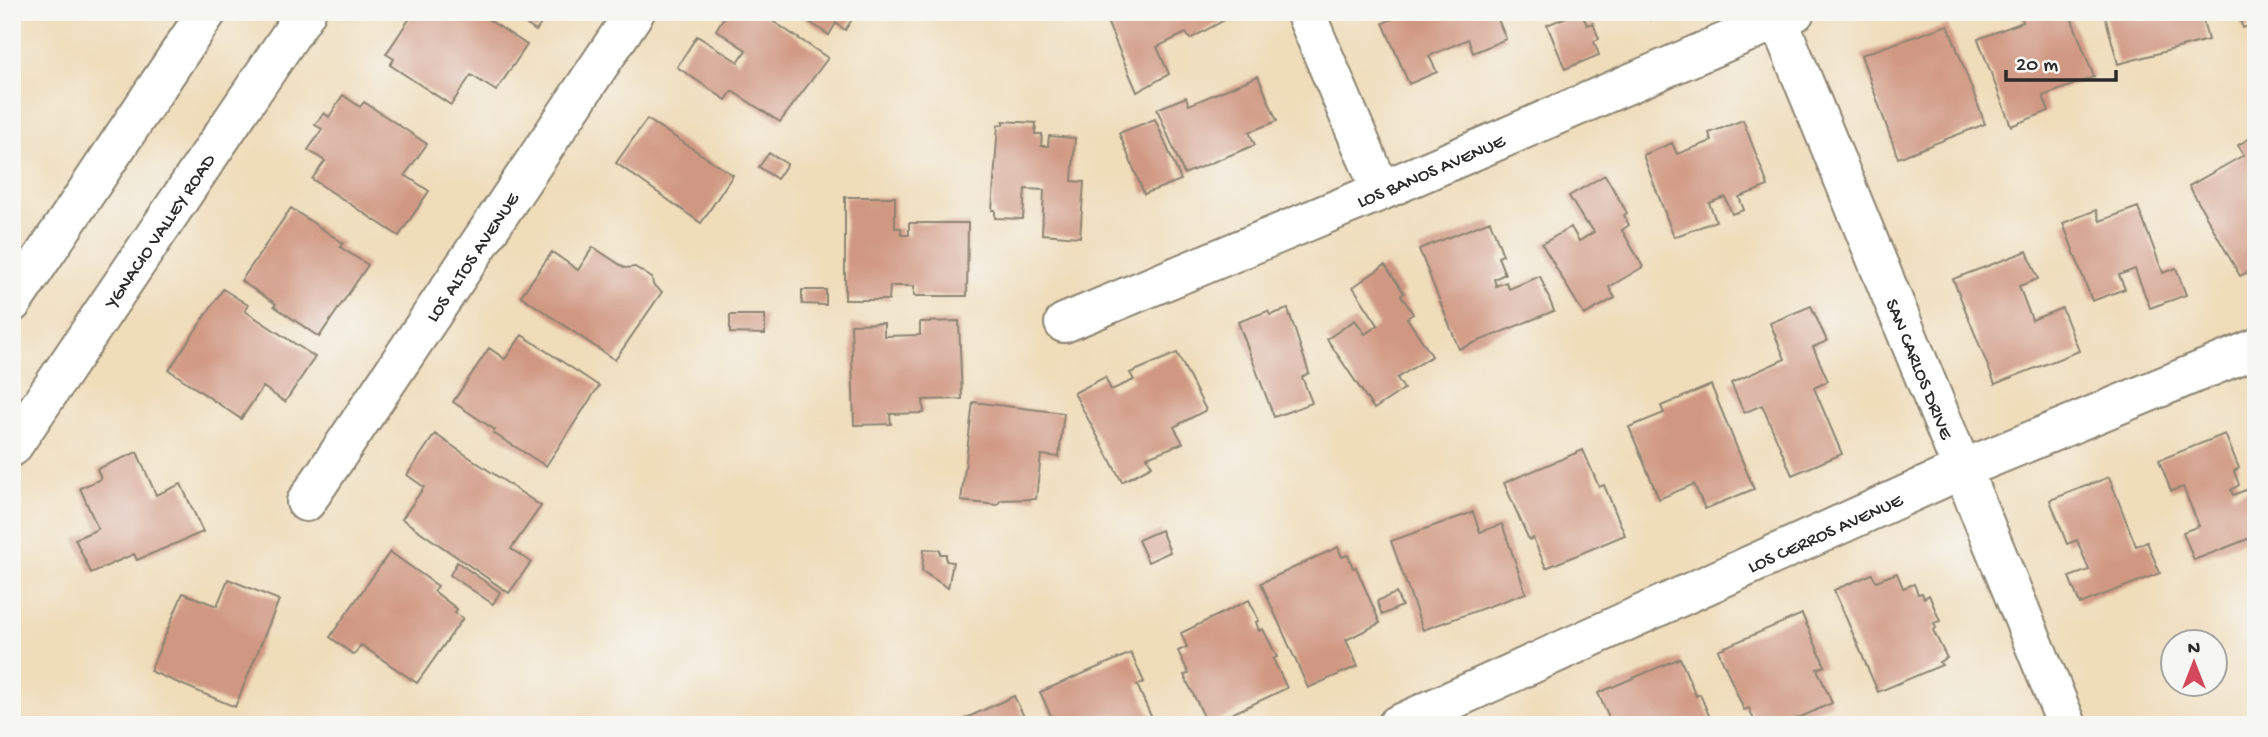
<svg xmlns="http://www.w3.org/2000/svg" width="2268" height="737" font-family="'Gochi Hand',sans-serif">
<style>
.building{fill:#d09882}
.lines{fill:none;stroke-linecap:round;stroke-linejoin:round}
.minor-casing{stroke:#8d8472;stroke-width:42}
.highway-casing{stroke:#8d8472;stroke-width:42}
.minor{stroke:#fff;stroke-width:38}
.highway{stroke:#fff;stroke-width:38}
.labels{text-anchor:middle;stroke-width:5;stroke-linejoin:round;paint-order:stroke}
.street-label{font-size:19px;fill:#2b2b2b;stroke:#f6f6f2}
</style>
<rect width="100%" height="100%" fill="#f6f6f2"/>
<filter id="ink" filterUnits="userSpaceOnUse"><feTurbulence type="fractalNoise" baseFrequency=".0143" numOctaves="2"/><feDisplacementMap in="SourceGraphic" scale="14" xChannelSelector="R" yChannelSelector="G"/><feConvolveMatrix kernelMatrix="1 2 1 2 8 2 1 2 1" color-interpolation-filters="sRGB"/></filter>
<filter id="wash" filterUnits="userSpaceOnUse"><feTurbulence type="fractalNoise" baseFrequency=".00686" numOctaves="4" result="noise"/><feDisplacementMap in="SourceGraphic" scale="28" xChannelSelector="R" yChannelSelector="G"/><feGaussianBlur stdDeviation="1.57" result="paint"/><feColorMatrix in="noise" values="0 0 0 0 0 0 0 0 0 0 0 0 0 0 0 0 0 1.4 0 .05"/><feComposite in="paint" operator="in"/></filter>
<g filter="url(#wash)">
<rect width="100%" height="100%" fill="#efdcb9"/>
<g id="blocks">
<path class="building" d="M414,12H477L527,45L496,91L471,75L451,105L390,65L394,59L386,54Z
M508,12H549L536,31Z
M727,12H759L828,58L780,122L732,91L726,100L677,67L697,36L738,62L746,50L716,30Z
M804,12H857L845,30L836,23L829,35L801,16Z
M1103,12H1222L1226,19L1190,39L1186,33L1157,47L1169,74L1137,92Z
M1407,12H1495L1506,39L1473,53L1468,39L1429,56L1437,72L1409,84L1383,23Z
M1578,12H1581L1587,25L1593,23L1599,39L1594,41L1599,55L1565,69L1547,25Z
M1646,12H1670L1650,20Z
M2020,12H2069L2094,77L2043,96L2049,111L2011,126L1978,39L2023,22Z
M2104,12H2201L2208,40L2118,64Z
M2237,12H2256V23L2243,28Z
M1948,25L1985,124L1898,158L1861,55Z
M1258,76L1277,121L1249,132L1255,145L1184,174L1157,109L1186,97L1189,105Z
M343,95L360,107L364,102L427,144L405,175L429,191L399,236L312,179L325,161L308,150L322,129L315,125L324,113L329,117Z
M647,119L733,175L701,223L616,163Z
M1155,119L1181,180L1144,194L1119,133Z
M1743,120L1768,186L1739,197L1744,210L1732,214L1725,197L1709,203L1716,221L1674,237L1643,155L1672,143L1677,154L1712,141L1709,133Z
M1003,121L1036,123L1035,134H1042L1041,146H1048L1049,136L1075,138L1072,181L1084,182L1080,237L1042,234L1044,190L1025,189L1023,219L995,218V210H992L998,125H1003Z
M2256,135V268L2240,276L2189,186L2244,155L2238,145Z
M769,153L787,164L777,179L759,167Z
M1605,175L1627,213L1624,215L1629,225L1622,230L1643,267L1609,287L1615,298L1584,315L1542,244L1571,227L1579,241L1594,232L1588,223L1586,224L1569,196Z
M845,197H895V228H901V235H909V223H968L967,296H914V286H890L889,300H845Z
M2138,207L2163,273L2176,268L2186,295L2150,308L2135,269L2119,275L2125,289L2092,301L2063,223L2096,210L2100,221Z
M291,208L343,243L340,247L368,265L319,337L274,306L276,304L241,281Z
M1490,221L1503,255L1498,257L1505,274L1494,279L1496,286L1506,282L1509,289L1540,276L1554,311L1459,349L1419,249Z
M593,247L625,268L635,267L652,278L653,285L662,292L615,360L521,296L552,252L578,270Z
M2027,251L2038,279L2019,286L2032,320L2062,308L2079,351L1995,384L1953,279Z
M1385,265L1404,293L1401,295L1413,314L1407,318L1432,356L1397,378L1404,389L1374,409L1327,339L1355,320L1365,334L1378,325L1353,287Z
M223,289L248,305L245,311L315,357L285,402L263,387L241,419L169,370Z
M802,290H826V305L802,304Z
M1811,306L1827,341L1813,347L1828,381L1814,388L1842,454L1792,475L1762,405L1744,413L1731,383L1785,359L1770,323Z
M1288,309L1309,373L1302,377L1312,403L1274,417L1238,322L1268,311L1270,315Z
M730,315H765V334L730,333Z
M959,321L962,399L923,400L924,413L890,414L891,424L854,425L851,324L884,323V336L920,335V322Z
M522,335L599,386L546,466L493,433L495,430L453,402L489,348L505,359Z
M1177,353L1206,410L1174,427L1183,443L1147,457L1152,466L1122,482L1074,393L1105,377L1111,390L1134,380L1130,373Z
M1711,385L1754,489L1705,509L1694,484L1659,499L1629,427L1664,413L1661,406Z
M973,402L1064,413L1059,457L1041,455L1036,499L1001,500L997,505L961,501Z
M435,434L541,506L511,549L531,562L509,593L402,519L424,487L407,475Z
M2225,434L2239,468L2234,471L2239,485L2231,490L2233,495L2256,486V536L2194,560L2183,532L2199,526L2183,487L2171,491L2159,460Z
M1583,450L1599,487L1604,485L1625,535L1546,568L1533,538L1529,540L1504,483Z
M137,452L156,495L181,484L203,532L137,560L134,554L91,573L75,539L98,529L80,488L101,479L97,469Z
M2109,477L2136,546L2147,542L2160,573L2080,604L2069,577L2089,570L2077,540L2067,544L2050,500Z
M1473,512L1480,532L1502,524L1526,593L1423,630L1391,541Z
M1161,530L1170,552L1148,562L1138,540Z
M1338,547L1342,557L1348,555L1353,568L1356,567L1380,623L1346,640L1358,666L1308,688L1261,583Z
M924,549L940,550V554H946V561L953,562L948,588L922,571Z
M390,552L438,586L434,591L457,609L455,613L463,618L417,683L361,645L354,655L330,637Z
M457,562L500,592L493,604L450,575Z
M1897,573L1903,588L1914,584L1918,594L1922,593L1924,598L1929,595L1940,621L1934,623L1936,628L1933,630L1947,658L1939,662L1942,665L1878,692L1834,590L1872,574L1876,581Z
M228,579L279,600L235,707L150,671L183,593L217,606Z
M1396,593L1402,606L1382,615L1377,601Z
M1249,600L1259,621L1256,622L1259,631L1263,629L1277,657L1273,659L1287,688L1208,725L1184,675L1189,674L1178,651L1187,647L1181,633Z
M1802,614L1825,666L1817,669L1832,703L1783,725H1756L1749,708L1744,710L1718,650Z
M1131,653L1144,682L1137,685L1155,725H1062L1061,723L1055,725L1040,692Z
M1680,658L1696,696L1700,694L1713,725H1612L1598,693Z
M1014,696L1028,725H951Z"/>
</g>
</g>
<g filter="url(#ink)">
<use href="#blocks" fill-opacity="0" stroke="#8d8472" stroke-width="2"/>
<g class="lines">
<g class="minor-casing">
<g id="minor">
<path d="M1305,12L1381,191"/>
<path id="s1" d="M1775,12L2067,725"/>
<path id="s2" d="M1064,323L1381,191L1795,12"/>
<path id="s3" d="M306,502L635,12"/>
<path id="s4" d="M1397,725L1963,469L2256,348"/>
</g>
</g>
<g class="highway-casing">
<g id="highway">
<path d="M12,303L207,12"/>
<path id="s5" d="M12,447L306,12"/>
</g>
</g>
<use href="#minor" class="minor"/>
<use href="#highway" class="highway"/>
</g>
</g>
<g class="labels">
<g class="street-label">
<text dy="7" stroke="none"><textPath href="#s2" startOffset="397">LOS BANOS AVENUE</textPath></text>
<text dy="7" stroke="none"><textPath href="#s5" startOffset="262">YGNACIO VALLEY ROAD</textPath></text>
<text dy="7" stroke="none"><textPath href="#s3" startOffset="296">LOS ALTOS AVENUE</textPath></text>
<text dy="7" stroke="none"><textPath href="#s1" startOffset="385">SAN CARLOS DRIVE</textPath></text>
<text dy="7" stroke="none"><textPath href="#s4" startOffset="469">LOS CERROS AVENUE</textPath></text>
</g>
</g>
<rect width="2268" height="737" fill="none" stroke="#f6f6f2" stroke-width="42"/>
<g transform="translate(2194 663)"><circle r="33" fill="#f6f6f2" stroke="#a5a5a2" stroke-width="2"/>
<path d="M0-5L12 26L0 18L-12 26Z" fill="#d1495b"/>
<text y="-10" font-size="19" font-weight="bold" text-anchor="middle" fill="#2b2b2b">N</text>
</g>
<path d="M2006 70v10h110v-10" fill="none" stroke="#2b2b2b" stroke-width="3.5"/>
<text x="2016" y="70" font-size="21" fill="#2b2b2b" stroke="#f6f6f2" stroke-width="5" paint-order="stroke">20 m</text>
</svg>
